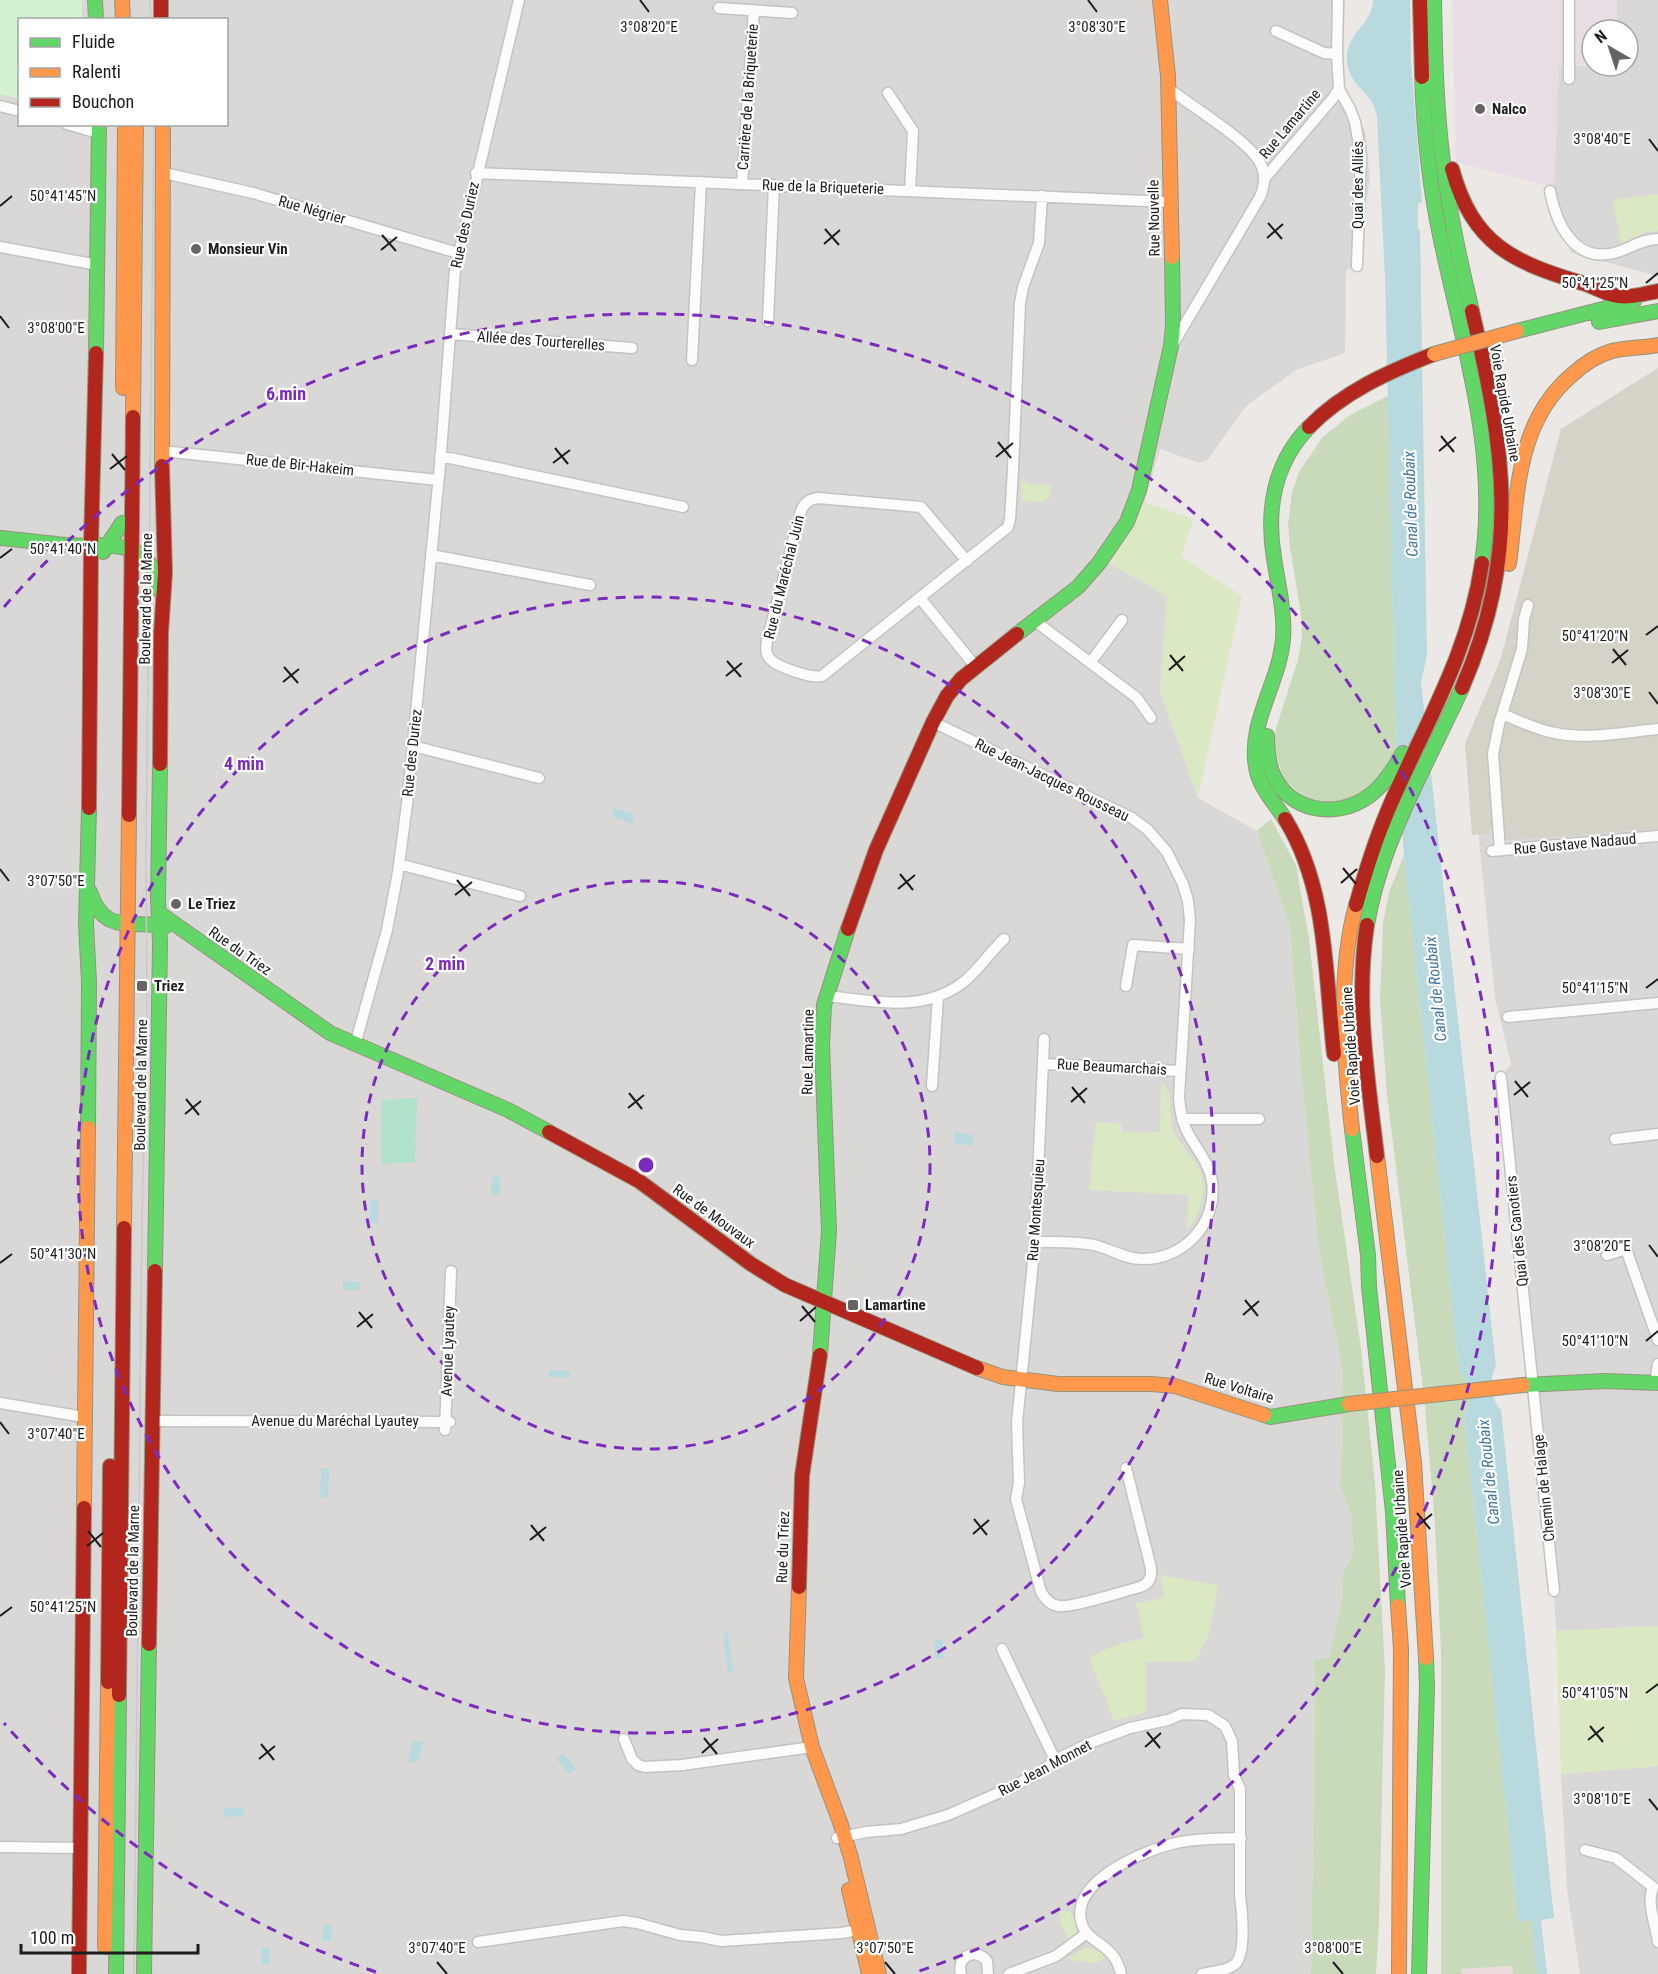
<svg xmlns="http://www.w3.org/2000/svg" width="1658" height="1974" font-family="'Roboto Condensed',sans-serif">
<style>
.residential{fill:#dad8d7;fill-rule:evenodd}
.commercial{fill:#eddbdb}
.industrial{fill:#e9dde5}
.construction{fill:#d5d3c7}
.grass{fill:#dae9c3}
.forest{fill:#c8daba}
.park{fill:#d2f1d0}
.pitch{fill:#b0e2c9}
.water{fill:#b8dadf}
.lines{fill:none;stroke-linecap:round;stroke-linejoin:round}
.street-casing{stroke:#c4c3c1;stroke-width:13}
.fast-casing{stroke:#95947d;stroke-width:16}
.slow-casing{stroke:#95947d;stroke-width:16}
.jam-casing{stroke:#95947d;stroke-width:16}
.street{stroke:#fcfcfb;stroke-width:10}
.fast{stroke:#63d668;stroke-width:14}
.slow{stroke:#ff974d;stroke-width:14}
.jam{stroke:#b3261e;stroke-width:14}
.tram{stroke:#cac9c9;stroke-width:1.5}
.slow-bridge-casing{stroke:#95947d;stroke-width:16;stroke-linecap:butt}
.slow-bridge{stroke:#ff974d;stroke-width:14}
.ticks{fill:none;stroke:#1d1d1d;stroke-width:2}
.ring{fill:none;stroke:#7b2cbf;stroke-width:3;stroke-dasharray:10 8}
.poi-dot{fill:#656463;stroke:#fff;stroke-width:2}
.labels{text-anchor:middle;stroke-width:4.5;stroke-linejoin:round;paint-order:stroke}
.street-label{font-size:15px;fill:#1d1d1d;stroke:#fff}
.poi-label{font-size:15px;font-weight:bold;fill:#1d1d1d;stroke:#fff;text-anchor:start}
.water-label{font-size:16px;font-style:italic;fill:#43779d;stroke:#fff}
.ticks-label{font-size:15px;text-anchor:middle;fill:#1d1d1d;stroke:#fff;stroke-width:4.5;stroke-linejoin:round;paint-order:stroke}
.centre{fill:#7b2cbf;stroke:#fff;stroke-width:3}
.ring-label{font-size:18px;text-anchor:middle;font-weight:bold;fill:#7b2cbf;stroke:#fff;stroke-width:4.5;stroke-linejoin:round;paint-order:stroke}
</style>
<rect width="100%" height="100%" fill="#ebe8e5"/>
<path class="residential" d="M0,0H1345L1342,87L1365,131L1370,178L1357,266L1346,270L1345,353L1296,370L1246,406L1208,459L1199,463L1160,449L1145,501L1109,563L1167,596L1160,691L1198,798L1257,831L1290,928L1301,1070L1319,1252L1343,1372L1341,1412L1343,1432L1340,1487L1351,1513L1353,1553L1342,1576L1343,1595L1329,1658L1314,1661L1315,1692L1311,1974H0ZM20,20H226V124H20Z
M1617,0H1658V276L1571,253L1554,187L1559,66H1628V30H1616Z
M1658,385V1626L1556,1631L1552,1556L1501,1077L1511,1064L1495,998L1470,752Z
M1658,1766V1974H1580L1567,1889L1561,1774Z"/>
<path class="commercial" d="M1512,1966L1513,1974H1461V1969Z"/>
<path class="industrial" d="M1452,0H1617V30H1592V65L1559,66L1554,187L1456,162Z"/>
<path class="construction" d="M1658,368V829L1506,840L1501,832L1472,835L1465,744L1501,658L1561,429Z"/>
<path class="grass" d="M1658,194V231L1644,232L1621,244L1613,200Z
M1022,479L1029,484L1051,485L1050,497L1042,502L1021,500Z
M1144,502L1194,519L1181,556L1242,596L1198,798L1160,691L1167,596L1109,563Z
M1161,1082C1175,1092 1168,1113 1173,1130C1178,1144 1193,1155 1199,1169C1209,1190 1200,1214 1187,1230L1189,1195L1089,1190L1096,1122L1122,1124V1133L1160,1132Z
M1160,1575L1218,1585L1209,1635L1195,1661L1146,1662V1712L1114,1721L1089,1657L1122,1643L1144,1638L1136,1604L1164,1597Z
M1658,1626V1766L1561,1774L1556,1631Z
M1060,1910L1071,1912V1917H1077L1078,1931L1069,1941L1060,1921Z
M1086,1947L1098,1952L1100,1949L1107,1954L1105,1956L1106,1958L1093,1964C1083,1958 1077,1964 1068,1958Z"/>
<path class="forest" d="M1388,396L1396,752L1382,772L1364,790L1347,799L1328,803L1314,801L1301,795L1283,778L1274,746L1276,728L1298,660L1302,637L1301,614L1290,547L1288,524L1292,493L1299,472L1322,438L1350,415Z
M1271,819L1296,865L1309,939L1334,1163L1361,1349L1375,1483L1385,1671L1379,1923L1376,1974H1311L1315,1692L1314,1660L1329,1657L1343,1595L1342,1576L1353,1553L1351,1513L1340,1487L1343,1432L1341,1412L1343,1372L1319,1252L1301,1070L1290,928L1257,831Z
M1404,855L1459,1371C1470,1384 1473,1399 1464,1415L1518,1921L1531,1920L1537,1974H1513L1512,1966L1461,1969V1974H1441V1652L1435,1525L1425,1406L1387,1094L1380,1001L1383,924L1389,892Z"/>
<path class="park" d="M0,0H82V19L20,20L19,99L0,94Z"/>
<path class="pitch" d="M417,1098L415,1162L382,1164V1100Z"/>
<path class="water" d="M1373,0H1410L1411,61L1422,201L1418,204V229L1420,230L1427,656L1421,682L1496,1366C1488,1382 1490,1397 1501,1410L1554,1918L1541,1920L1547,1974H1537L1531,1920L1518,1922L1464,1415C1473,1399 1470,1384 1459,1371L1404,855L1396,752L1385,278L1377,117C1374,91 1346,87 1347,57C1347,32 1373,24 1373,0Z
M615,808L635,815L632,824L612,816Z
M955,1132L974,1135L973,1144L971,1146L955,1143L953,1141Z
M492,1177H501L499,1195H491Z
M370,1200H378V1223H370Z
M343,1281L360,1282V1290H343Z
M549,1370L570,1371V1378L549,1377Z
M321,1468H329L328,1497L320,1498Z
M728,1632L733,1672L728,1673L723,1633Z
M935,1640H943V1659H935Z
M413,1740L424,1743L417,1763L408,1761Z
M561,1754H564L576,1768L570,1774L557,1760Z
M224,1808H244L243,1816L224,1817Z
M323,1925H332L331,1941H322Z
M264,1947L270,1948V1965L262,1964V1948Z"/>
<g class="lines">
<g class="street-casing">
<path id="street" d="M1338,0L1337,54L1339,89L1350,109L1355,122L1361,156L1357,266
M1569,0V79
M719,8L792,13
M1276,31L1324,53L1337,54
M1168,88C1191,106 1246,139 1259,161C1266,172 1265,185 1260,197L1172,346
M888,93L913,131L910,191
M0,106L20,111
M67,124L98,133
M164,173L253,193L458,253
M476,173L1170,202
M1264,179L1334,97L1339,89
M742,184L754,10
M1550,191C1556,223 1574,263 1614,253C1630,249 1641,239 1658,239
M0,247L98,265
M768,321L774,185
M450,334L632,348
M692,360L701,182
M162,451L438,480
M440,456L683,507
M431,555L590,585
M967,561L921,507L818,498C808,499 802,505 800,515L767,641C766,648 765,655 771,660C778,667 812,679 822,676L1008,527L1010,519L1013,470L1020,303L1023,287L1039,243L1042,196
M920,598L975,666
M1035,621L1137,698L1151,718
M1090,663L1122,620
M1502,714C1520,721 1537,730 1555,733C1589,740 1625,732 1658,729
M933,722L1132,818L1148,830L1167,852L1183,884L1188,901L1190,920L1179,1097C1180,1108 1181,1119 1186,1129C1194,1147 1209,1161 1212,1181C1218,1223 1184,1260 1142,1259C1125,1259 1111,1249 1094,1245C1075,1241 1054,1242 1035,1242
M413,746L539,778
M1500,850L1493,754L1499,724L1522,649L1524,619L1528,605
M1492,851L1658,836
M399,864L520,896
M1126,986L1133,945L1189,949
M827,996C873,1001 926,1014 966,980C980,968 990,952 1004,939
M1508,1017L1658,1003
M1044,1039L1035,1242L1017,1422L1019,1483L1016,1499L1041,1592C1045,1599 1050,1605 1059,1606C1072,1608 1124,1591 1140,1587C1149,1584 1152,1577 1151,1568L1126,1468
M355,1045L387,930L398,872L407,804L440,465L455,270L519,0
M1044,1064L1180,1071
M1501,1077L1554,1591
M932,1086L938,997
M1182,1119H1259
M1615,1139L1658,1134
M1607,1255L1626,1249L1658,1340
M1655,1383L1658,1364
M0,1403L84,1417
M152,1421L450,1422
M445,1430L451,1271
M1002,1649L1055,1760
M624,1739L632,1759L638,1765L645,1767L682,1765L812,1747
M837,1838L866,1832L901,1829L948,1815L1014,1786L1042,1771L1055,1760L1090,1743L1130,1728L1168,1720L1182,1714L1208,1715L1225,1726L1232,1741L1234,1775L1240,1789V1895C1242,1909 1247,1956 1234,1965C1226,1971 1212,1972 1202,1974
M0,1847L81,1848
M1585,1850L1616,1858L1653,1887C1646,1904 1656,1924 1658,1942
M478,1942L623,1921L637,1923L680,1935L702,1937L721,1941L842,1933L863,1929
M961,1974C956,1956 976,1947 987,1961L988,1974
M1009,1974L1056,1956L1087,1933
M1121,1974C1114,1941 1086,1945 1081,1921C1072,1880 1145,1850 1176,1843C1197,1838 1219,1839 1241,1838"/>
</g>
<g class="fast-casing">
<path id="fast" d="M95,0L96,20
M1434,0C1435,54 1436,108 1443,162C1449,212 1460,262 1472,311
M1422,77C1424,130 1429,184 1440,235C1462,342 1499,452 1482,563
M1599,322L1658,311
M1517,331L1634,301
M96,353L99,124
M0,538C22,540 44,543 66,545C88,547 119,541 140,554C152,562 157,576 159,590
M103,552L122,523
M1017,634L1078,587L1099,563L1127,522L1139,490L1171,346L1173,325L1172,257
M1267,736C1267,748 1268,760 1272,772C1288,812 1336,820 1369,796C1384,785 1394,769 1403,753
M1285,819C1274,802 1259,787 1256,767C1248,722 1279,684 1283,639C1285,612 1278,585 1274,558C1266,510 1274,463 1309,427
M90,892C104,935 130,920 166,926
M159,913L330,1033L508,1110L549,1132
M1367,925C1381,841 1427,765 1462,688
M88,1128L89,982L86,924L89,808
M1352,1129L1368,1255L1369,1287L1393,1512L1398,1606
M155,1271L160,943L158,899L160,764
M820,1355L829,1231L822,1045L824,1005L848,929
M1523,1385L1605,1381L1658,1383
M1264,1415L1270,1417L1349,1404
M116,1974L119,1695
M144,1974L149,1644
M1419,1974L1427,1687L1426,1658"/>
</g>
<g class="slow-casing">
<path id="slow" d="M122,0L123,20
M1160,0L1168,76L1172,257
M123,388L125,128
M133,417L136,124
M162,466L163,124
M1509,564C1518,496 1515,422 1573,374C1584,364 1598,355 1612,351C1627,347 1643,348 1658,345
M1352,1129C1344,1058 1337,975 1356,905
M1377,1156L1414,1463L1426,1658
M124,1228L129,815
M977,1368L1003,1377L1058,1384H1151L1175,1386L1264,1415
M84,1508L88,1128
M799,1587L796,1678L812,1747L841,1825L851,1858L879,1974
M1398,1606L1401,1649L1399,1974
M849,1890L869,1974
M105,1947L108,1682"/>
</g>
<g class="jam-casing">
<path id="jam" d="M161,0V20
M1420,0L1422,77
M1452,169C1473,245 1513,262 1582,283C1593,286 1602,292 1613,295C1628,299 1643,294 1658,291
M1309,427C1343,392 1388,372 1434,354
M1462,688C1521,552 1505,451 1472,311
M160,764L161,633L165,572L162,466
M89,808L91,544L96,353
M129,815L133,417
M1285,819C1328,888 1325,975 1334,1054
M1356,905C1365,873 1375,841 1388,810C1424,725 1468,657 1482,563
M1367,925C1355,1001 1368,1080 1377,1156
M848,929L876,850L933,722L947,696L961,679L1017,634
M549,1132L639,1181L751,1264L785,1285L977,1368
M799,1587L802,1476L820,1355
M149,1644L155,1271
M108,1682L110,1466
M119,1695L124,1228
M79,1974L84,1508"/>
</g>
<use href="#street" class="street"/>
<use href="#fast" class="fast"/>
<use href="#slow" class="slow"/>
<use href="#jam" class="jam"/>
<path class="tram" d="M150,0L151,20
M134,1974L142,1219L147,1024L146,850L154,124"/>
<g class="slow-bridge-casing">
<path id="slow-bridge" d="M1434,354L1517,331
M1349,1404L1523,1385"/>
</g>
<use href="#slow-bridge" class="slow-bridge"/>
</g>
<path class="ticks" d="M640,0L649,12M1088,0L1097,12M1649,139L1658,151M0,206L12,196M1268,223L1282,239M825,229L839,245M382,235L396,251M1267,238L1283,224M824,244L840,230M381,250L397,237M1646,283L1658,273M0,316L9,328M1441,436L1454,452M998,442L1011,458M555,448L568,464M1439,451L1456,437M112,454L125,470M996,457L1013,443M553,463L570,450M110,469L127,456M0,558L12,549M1646,635L1658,626M1613,649L1626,665M1170,655L1183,671M727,661L741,677M1612,663L1628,650M284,667L298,683M1169,670L1185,656M726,676L742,663M283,682L299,669M1649,692L1658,704M1343,868L1356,884M0,869L9,881M900,874L913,890M457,880L470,896M1341,883L1357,869M898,889L915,875M455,895L472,882M1646,988L1658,979M1515,1081L1528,1097M1072,1087L1085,1103M629,1093L642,1109M1514,1095L1530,1082M186,1099L199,1115M1071,1102L1087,1088M628,1108L644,1095M185,1114L201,1101M1649,1245L1658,1257M0,1263L12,1254M1245,1300L1258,1316M802,1306L815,1322M359,1312L372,1328M1243,1315L1259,1301M800,1321L816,1307M357,1327L373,1314M1646,1341L1658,1331M0,1422L9,1434M1417,1513L1430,1529M974,1519L987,1535M531,1525L544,1541M1416,1527L1432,1514M88,1531L101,1547M973,1534L989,1520M530,1540L546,1527M87,1546L103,1533M0,1616L12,1607M1646,1693L1658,1684M1590,1726L1603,1742M1147,1732L1160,1748M704,1738L717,1754M1588,1740L1604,1727M261,1744L274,1760M1145,1747L1161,1733M702,1753L718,1739M259,1759L275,1746M1649,1799L1658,1810M437,1962L447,1974M885,1962L895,1974M1333,1962L1343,1974"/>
<g class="ring">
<circle cx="646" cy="1165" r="284"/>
<circle cx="646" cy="1165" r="568"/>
<path d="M376 1972A851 851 0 0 1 4 1723M4 607A851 851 0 1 1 916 1972"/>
</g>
<g class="poi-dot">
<circle cx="1480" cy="109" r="6"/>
<circle cx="196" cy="249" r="6"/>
<circle cx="176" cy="904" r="6"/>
<rect x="136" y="980" width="12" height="12" rx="3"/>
<rect x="847" y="1299" width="12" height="12" rx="3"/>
</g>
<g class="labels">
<g class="street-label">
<text transform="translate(748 97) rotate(-86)" y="5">Carrière de la Briqueterie</text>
<text transform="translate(1290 124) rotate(-50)" y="5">Rue Lamartine</text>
<text transform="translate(1358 185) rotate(-90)" y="5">Quai des Alliés</text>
<text transform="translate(823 187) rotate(2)" y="5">Rue de la Briqueterie</text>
<text transform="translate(312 210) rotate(16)" y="5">Rue Négrier</text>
<text transform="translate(1154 218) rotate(-91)" y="5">Rue Nouvelle</text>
<text transform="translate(465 225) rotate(-78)" y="5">Rue des Duriez</text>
<text transform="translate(541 341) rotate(4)" y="5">Allée des Tourterelles</text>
<text transform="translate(1505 403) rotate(80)" y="5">Voie Rapide Urbaine</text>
<text transform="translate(300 465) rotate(6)" y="5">Rue de Bir-Hakeim</text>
<text transform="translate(784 577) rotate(-76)" y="5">Rue du Maréchal Juin</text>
<text transform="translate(146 599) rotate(-89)" y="5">Boulevard de la Marne</text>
<text transform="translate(412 753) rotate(-84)" y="5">Rue des Duriez</text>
<text transform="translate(1052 780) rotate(26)" y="5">Rue Jean-Jacques Rousseau</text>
<text transform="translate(1575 844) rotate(-5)" y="5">Rue Gustave Nadaud</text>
<text transform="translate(240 951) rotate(35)" y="5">Rue du Triez</text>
<text transform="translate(1351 1046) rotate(-94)" y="5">Voie Rapide Urbaine</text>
<text transform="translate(808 1052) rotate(-89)" y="5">Rue Lamartine</text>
<text transform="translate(1112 1067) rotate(3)" y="5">Rue Beaumarchais</text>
<text transform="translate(141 1085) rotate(-89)" y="5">Boulevard de la Marne</text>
<text transform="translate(1036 1210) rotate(-86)" y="5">Rue Montesquieu</text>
<text transform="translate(714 1216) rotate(36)" y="5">Rue de Mouvaux</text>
<text transform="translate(1517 1231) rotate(-96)" y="5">Quai des Canotiers</text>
<text transform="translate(448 1351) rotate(-88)" y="5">Avenue Lyautey</text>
<text transform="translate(1239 1388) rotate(17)" y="5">Rue Voltaire</text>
<text x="335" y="1426">Avenue du Maréchal Lyautey</text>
<text transform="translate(1544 1488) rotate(-96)" y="5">Chemin de Halage</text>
<text transform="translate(1402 1529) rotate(-94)" y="5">Voie Rapide Urbaine</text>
<text transform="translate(783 1547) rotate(-88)" y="5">Rue du Triez</text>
<text transform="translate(133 1571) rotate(-89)" y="5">Boulevard de la Marne</text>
<text transform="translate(1045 1768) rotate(-28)" y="5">Rue Jean Monnet</text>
</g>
<g class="poi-label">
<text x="1492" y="114">Nalco</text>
<text x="208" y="254">Monsieur Vin</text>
<text x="188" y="909">Le Triez</text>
<text x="154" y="991">Triez</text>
<text x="865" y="1310">Lamartine</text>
</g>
<g class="water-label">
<text transform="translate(1410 504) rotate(-92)" y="6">Canal de Roubaix</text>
<text transform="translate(1435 989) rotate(-96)" y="6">Canal de Roubaix</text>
<text transform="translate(1488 1472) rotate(-96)" y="6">Canal de Roubaix</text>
</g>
</g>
<g class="ticks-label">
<text x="649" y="32">3°08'20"E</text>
<text x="1097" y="32">3°08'30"E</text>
<text x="1602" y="144">3°08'40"E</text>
<text x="63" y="201">50°41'45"N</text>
<text x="1595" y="288">50°41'25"N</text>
<text x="56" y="333">3°08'00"E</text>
<text x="63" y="554">50°41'40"N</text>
<text x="1595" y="641">50°41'20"N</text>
<text x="1602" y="698">3°08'30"E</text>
<text x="56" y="886">3°07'50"E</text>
<text x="1595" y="993">50°41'15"N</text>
<text x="1602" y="1251">3°08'20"E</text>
<text x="63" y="1259">50°41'30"N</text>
<text x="1595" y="1346">50°41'10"N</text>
<text x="56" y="1439">3°07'40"E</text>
<text x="63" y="1612">50°41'25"N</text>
<text x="1595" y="1698">50°41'05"N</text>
<text x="1602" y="1804">3°08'10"E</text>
<text x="437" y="1953">3°07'40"E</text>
<text x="885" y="1953">3°07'50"E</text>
<text x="1333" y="1953">3°08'00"E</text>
</g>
<circle cx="646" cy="1165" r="9" class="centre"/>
<g class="ring-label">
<text x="286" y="400">6 min</text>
<text x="244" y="770">4 min</text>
<text x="445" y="970">2 min</text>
</g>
<rect x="18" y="18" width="210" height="108" fill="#ffffff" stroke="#a5a5a5" stroke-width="1.5"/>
<rect x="30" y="38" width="30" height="9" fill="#63d668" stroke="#a5a5a5" stroke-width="1.5"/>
<text x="72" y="48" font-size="18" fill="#1d1d1d">Fluide</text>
<rect x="30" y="68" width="30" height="9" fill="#ff974d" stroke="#a5a5a5" stroke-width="1.5"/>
<text x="72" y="78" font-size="18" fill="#1d1d1d">Ralenti</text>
<rect x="30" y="98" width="30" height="9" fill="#b3261e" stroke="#a5a5a5" stroke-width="1.5"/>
<text x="72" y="108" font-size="18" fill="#1d1d1d">Bouchon</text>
<g transform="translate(1610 48) rotate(321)"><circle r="28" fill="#ffffff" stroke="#a5a5a5" stroke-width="1.5"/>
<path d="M0-4.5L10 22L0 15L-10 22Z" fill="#656463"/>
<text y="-9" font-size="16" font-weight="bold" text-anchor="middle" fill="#1d1d1d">N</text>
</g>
<path d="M21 1944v9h177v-9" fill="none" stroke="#1d1d1d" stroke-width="3"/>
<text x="30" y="1944" font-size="18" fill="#1d1d1d" stroke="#ffffff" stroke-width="4.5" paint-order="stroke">100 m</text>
</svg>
